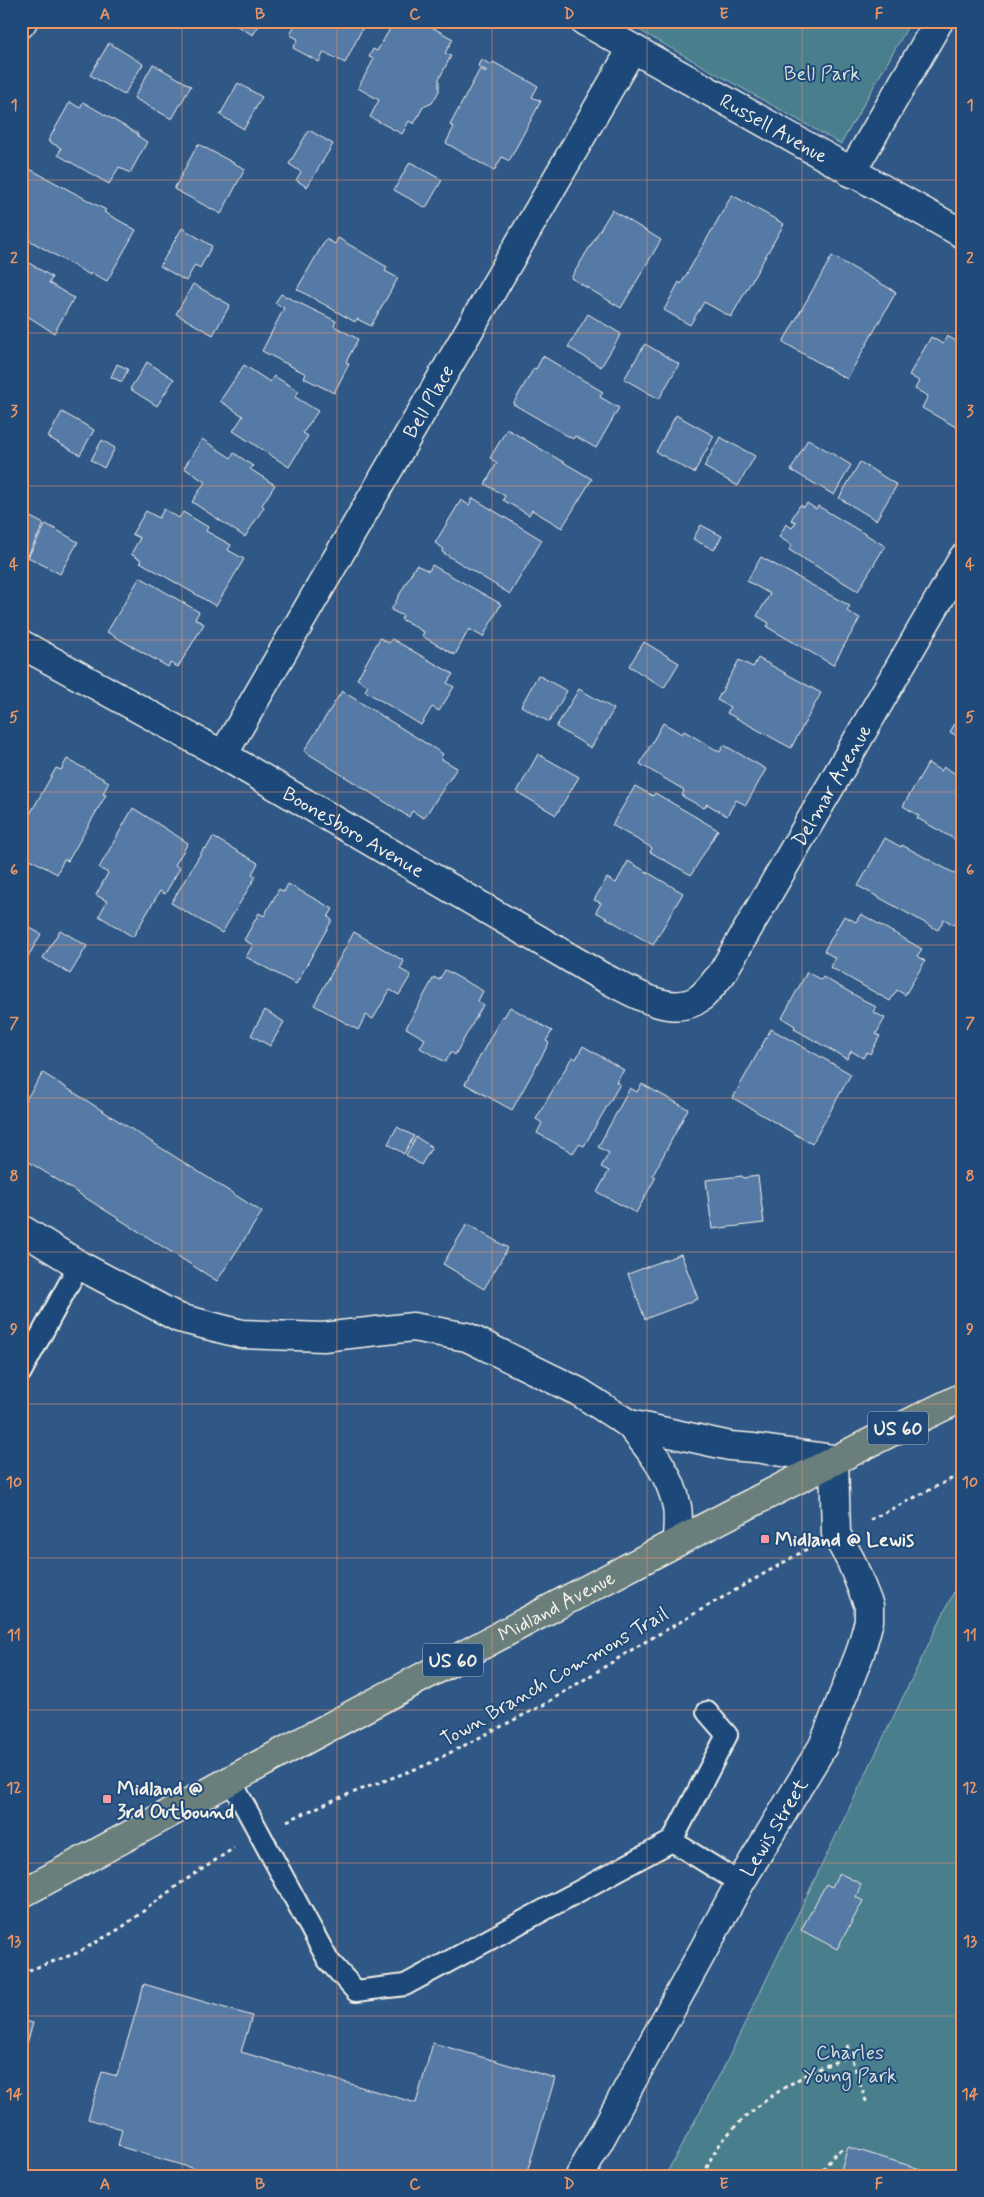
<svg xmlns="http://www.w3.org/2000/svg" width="984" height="2197" font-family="Mynerve,sans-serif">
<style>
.green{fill:#497e8d;stroke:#9eb8ba}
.building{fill:#577aa6;stroke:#f4f1e8}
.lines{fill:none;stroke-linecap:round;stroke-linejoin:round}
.lane-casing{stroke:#f4f1e8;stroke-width:24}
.street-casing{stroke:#f4f1e8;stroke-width:31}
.primary-casing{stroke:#f4f1e8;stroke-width:31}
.path{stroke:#f4f1e8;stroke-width:3;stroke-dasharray:4 4;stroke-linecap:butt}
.lane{stroke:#1f4a7a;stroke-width:20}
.street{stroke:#1f4a7a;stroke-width:28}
.primary{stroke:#6b7f7c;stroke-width:28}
.grid{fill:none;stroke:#ed9664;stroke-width:1;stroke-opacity:0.55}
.poi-dot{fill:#ff9aa2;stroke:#1f4a7a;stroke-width:2}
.labels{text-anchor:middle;stroke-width:4;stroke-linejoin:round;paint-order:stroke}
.shield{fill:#1f4a7a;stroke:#b4bfc7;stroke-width:1}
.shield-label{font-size:19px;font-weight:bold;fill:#f4f1e8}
.park-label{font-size:20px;fill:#dae0da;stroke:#1f4a7a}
.street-label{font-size:20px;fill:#f4f1e8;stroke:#1f4a7a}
.poi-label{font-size:20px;font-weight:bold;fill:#f4f1e8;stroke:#1f4a7a;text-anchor:start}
.neatline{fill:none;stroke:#ed9664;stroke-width:2}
.grid-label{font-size:16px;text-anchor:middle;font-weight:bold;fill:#ed9664}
</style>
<rect width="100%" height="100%" fill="#305887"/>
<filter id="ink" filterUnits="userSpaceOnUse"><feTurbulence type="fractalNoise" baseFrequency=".02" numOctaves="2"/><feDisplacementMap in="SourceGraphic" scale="10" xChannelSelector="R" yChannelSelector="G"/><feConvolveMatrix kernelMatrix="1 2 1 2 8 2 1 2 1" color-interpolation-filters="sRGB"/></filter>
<g filter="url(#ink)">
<path class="green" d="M623,21H911L841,144Z
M963,1573V2176H665L724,2067Z"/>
<path class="building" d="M228,21H275L273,24L269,22L268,25L261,22L253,35Z
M297,21H366L345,63L324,52L319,62L293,48L298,39L290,35Z
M401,21H421L453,39L445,53L451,56L439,79V91L432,103L423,107L414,124L409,121L402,134L370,117L379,100L358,88L374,59L369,57L373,49L377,51L394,22L399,25Z
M109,43L143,64L124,95L90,75Z
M481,59L491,65L493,62L538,86L532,97L541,101L509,161L502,157L494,171L446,143L454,127L450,125L480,69L486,72L487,71L478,66Z
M153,64L191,86L172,119L134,98Z
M238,83L262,97L244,129L220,115Z
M70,102L80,108L83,102L138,134V136L147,142L130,173L119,167L109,184L58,155L61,148L48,141Z
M309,130L333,144L307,187L296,180L301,172L289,164Z
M198,144L245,169L221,214L174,189Z
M410,162L442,180L426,208L394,190Z
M26,167L106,210L104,212L136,230L107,281L91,273L90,275L27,239L30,232L21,227V175Z
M732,195L784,224L731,317L704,302L690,325L664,310L679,282L681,284Z
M612,210L661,240L621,308L571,278Z
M182,228L212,246L200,268L195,265L186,281L160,266Z
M338,238L387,267L385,271L398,278L371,326L357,319L355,322L297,289L326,239L335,244Z
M832,256L896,292L847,379L783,342Z
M21,258L52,277L49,283L74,298L54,333L29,317L25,325L21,322Z
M193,284L230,305L213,335L176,314Z
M281,294L336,321L334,326L358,339L346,362L349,364L334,393L304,378L306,374L262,351L284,308L275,303Z
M588,314L621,334L601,367L568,347Z
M947,336L963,345V431L922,408L928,396L915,389L919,381L909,375L931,337L943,344Z
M645,344L679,364L659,399L624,379Z
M543,356L603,392L600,397L619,408L596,448L575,436L573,439L513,404L534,368L536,369Z
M147,362L174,379L157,406L130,389Z
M117,364L128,369L122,382L111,377Z
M244,365L270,382L274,376L299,391L295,397L318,411L303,433L308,436L289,467L233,431L243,416L220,401Z
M62,412L94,430L80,455L48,437Z
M676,415L714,436L694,473L656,452Z
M507,429L592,479L562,528L532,510L529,515L503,500L505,496L485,484L497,463L490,458Z
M720,437L755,456L738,486L704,467Z
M202,439L231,458L234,453L253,466L250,469L275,485L262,505L264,507L245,537L192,502L205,482L184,468Z
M808,439L851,465L834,495L791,470Z
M102,440L115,448L104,468L91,460Z
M860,462L897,485L876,520L839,498Z
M473,498L542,540L510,594L442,552L444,549L435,543L461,500L469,505Z
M807,503L816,509L818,506L885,546L858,591L789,550L792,545L779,537L786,524L792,528L796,522L791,520L800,505L804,507Z
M164,509L179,518L183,512L208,527L206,531L231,545L228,550L244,559L216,606L140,562L141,560L131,554L140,538L132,534L146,511L159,518Z
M21,512L44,524L24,563L21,562Z
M46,524L78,542L60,574L28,557Z
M701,525L722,536L714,550L693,539Z
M761,557L850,606L847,611L860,618L833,665L767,627L769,623L757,616L770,594L747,581Z
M416,565L429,571L432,565L501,604L483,637L469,629L455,655L422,636L424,632L401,619L403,616L391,610Z
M140,577L199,612L195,619L204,624L178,667L170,663L168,667L107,632Z
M380,638L389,643L392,639L453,674L447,683L454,687L439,711L432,707L421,725L365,691L368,686L357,679Z
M644,642L679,663L664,688L629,666Z
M758,658L821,693L791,748L727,713L730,707L717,700L739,660L753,667Z
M538,675L567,691L549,722L521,706Z
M579,689L614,709L591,748L556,727Z
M342,691L443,754L440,758L457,768L424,818L412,811L409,817L304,751Z
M963,710V743L959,741L960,738L950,732Z
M663,723L682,734L684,731L720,752L724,745L766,769L746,805L736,800L727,816L707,804L704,808L682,796L684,790L640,764Z
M538,754L579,777L556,815L517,792Z
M67,759L109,782L103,794L106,795L68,861L64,859L57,874L21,854V843L25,836L21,834V830L56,768L61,770Z
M928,763L941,771L944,767L963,778V844L917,818L919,816L903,806Z
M635,786L653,796L655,793L718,830L691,875L650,852L652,848L612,825Z
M133,808L188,843L175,865L180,868L165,894L160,891L133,937L99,916L107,901L96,895L108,873L99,868Z
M213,837L258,863L252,874L256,876L222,933L171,903L204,848L206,849Z
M885,838L901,847L902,845L963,878V910L954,925L944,919L938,930L858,886Z
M628,861L683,893L653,945L596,912L601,903L594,900L607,878L616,883Z
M288,884L333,909L328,917L332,920L296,984L246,957L253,945L244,940L259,913L264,916L279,889L284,892Z
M861,914L922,949L917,956L925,961L905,995L897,990L890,1001L830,967L835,958L824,951L844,916L856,922Z
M21,923L41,934L21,969Z
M60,930L87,946L70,974L43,958Z
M354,932L404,961L400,969L411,975L399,995L390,990L373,1019L366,1015L358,1030L314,1005Z
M445,970L483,991L478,1001L483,1005L455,1055L451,1052L445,1062L420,1048L425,1039L406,1028L434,977L439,980Z
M807,972L821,980L823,977L876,1007L873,1012L885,1018L876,1034L880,1036L870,1054L867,1052L863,1058L851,1051L847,1059L794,1029L795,1026L782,1018Z
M510,1007L552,1031L546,1041L549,1043L512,1110L465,1084L502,1016L504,1017Z
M265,1010L284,1022L270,1046L251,1035Z
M771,1029L851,1074L812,1144L733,1098Z
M583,1046L624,1070L616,1082L620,1084L584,1146L579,1144L573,1153L537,1133L542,1123L536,1119L572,1057L576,1059Z
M43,1073L262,1212L217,1281L21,1157V1107Z
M642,1084L688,1109L653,1175L656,1177L636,1213L597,1192L609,1171L601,1167L609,1153L598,1147L630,1088L637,1092Z
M397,1127L414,1136L404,1154L388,1144Z
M416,1137L432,1147L421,1165L406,1155Z
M742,1176L743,1178L758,1176L764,1223L712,1229L706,1180Z
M467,1224L508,1248L484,1289L443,1264Z
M681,1254L698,1299L645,1319L628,1274Z
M839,1873L861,1884L856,1897L863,1901L837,1949L801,1930L826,1884L832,1887Z
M144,1984L252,2016L241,2052L416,2103L433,2043L555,2078L526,2176H218L118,2146L122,2129L88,2119L102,2072L117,2076Z
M21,2020L33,2023L21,2064Z
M848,2147L927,2171L925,2176H839Z"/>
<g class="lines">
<g class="lane-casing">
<path id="lane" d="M21,1372L79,1265
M230,1779L328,1960L356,1991L405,1985L672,1841L727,1735L707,1712
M672,1841L740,1883"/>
</g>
<g class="street-casing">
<g id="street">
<path id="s1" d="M584,21L963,234"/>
<path d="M21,24L23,21"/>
<path d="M851,173L939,21"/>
<path id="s2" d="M21,644L223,755L599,975C626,988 671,1020 700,998C708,992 714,982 721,975L963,558"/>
<path id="s3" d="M223,755L632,49"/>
<path d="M21,1229L79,1265L179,1318L242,1334L323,1337L413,1327L467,1337L579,1392L629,1424"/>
<path id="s4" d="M580,2176L740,1883L823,1746L860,1653L869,1621V1606L851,1561L836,1534L834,1459L754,1448L730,1446L629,1424C650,1449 671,1474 677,1507C679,1518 677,1531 677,1542"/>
</g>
</g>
<g class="primary-casing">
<g id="primary">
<path id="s5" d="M21,1894C195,1799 369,1705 544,1612C683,1539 821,1465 963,1397"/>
</g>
</g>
<path class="path" d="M870,1520L963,1473
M287,1821L336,1799L426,1765L545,1704L638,1646L807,1549
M21,1973L77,1953L121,1928L178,1885L234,1848
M847,2045L867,2104
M705,2176C712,2134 776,2090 812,2072C824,2066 838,2061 850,2056
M818,2176L835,2154L845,2147"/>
<use href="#lane" class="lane"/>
<use href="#street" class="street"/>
<use href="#primary" class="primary"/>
</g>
</g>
<path class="grid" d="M182,21V2176M337,21V2176M492,21V2176M647,21V2176M802,21V2176M21,180H963M21,333H963M21,486H963M21,640H963M21,792H963M21,945H963M21,1098H963M21,1252H963M21,1404H963M21,1558H963M21,1710H963M21,1863H963M21,2016H963"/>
<g class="poi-dot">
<rect x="760" y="1534" width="10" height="10" rx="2.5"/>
<rect x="102" y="1794" width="10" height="10" rx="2.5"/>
</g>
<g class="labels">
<g class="shield">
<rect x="868" y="1411.5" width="60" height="33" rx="4"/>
<rect x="423" y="1643.5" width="60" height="33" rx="4"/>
</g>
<g class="shield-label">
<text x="898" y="1435">US 60</text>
<text x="453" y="1667">US 60</text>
</g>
<g class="park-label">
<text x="822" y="80">Bell Park</text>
<text x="850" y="2059">Charles<tspan x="850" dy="23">Young Park</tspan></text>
</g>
<g class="street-label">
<text dy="7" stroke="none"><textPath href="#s1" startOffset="218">Russell Avenue</textPath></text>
<text dy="7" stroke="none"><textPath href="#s3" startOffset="409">Bell Place</textPath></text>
<text dy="7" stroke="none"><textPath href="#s2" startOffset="1026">Delmar Avenue</textPath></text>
<text dy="7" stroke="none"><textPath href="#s2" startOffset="382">Boonesboro Avenue</textPath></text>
<text dy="7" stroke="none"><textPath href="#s5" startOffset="608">Midland Avenue</textPath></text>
<text transform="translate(554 1676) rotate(-30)" y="7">Town Branch Commons Trail</text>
<text dy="7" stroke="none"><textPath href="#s4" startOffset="399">Lewis Street</textPath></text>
</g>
<g class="poi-label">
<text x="775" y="1546">Midland @ Lewis</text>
<text x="117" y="1795">Midland @<tspan x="117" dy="23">3rd Outbound</tspan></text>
</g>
</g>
<rect width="984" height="2197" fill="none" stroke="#1f4a7a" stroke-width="55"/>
<rect x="28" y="28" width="928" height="2142" class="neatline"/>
<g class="grid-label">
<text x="105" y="19">A</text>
<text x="260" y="19">B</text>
<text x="415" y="19">C</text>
<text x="569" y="19">D</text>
<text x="724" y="19">E</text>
<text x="879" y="19">F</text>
<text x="14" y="110">1</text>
<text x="970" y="110">1</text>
<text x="14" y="263">2</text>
<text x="970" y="263">2</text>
<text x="14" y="416">3</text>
<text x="970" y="416">3</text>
<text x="14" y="569">4</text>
<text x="970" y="569">4</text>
<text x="14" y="722">5</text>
<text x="970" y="722">5</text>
<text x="14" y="875">6</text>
<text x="970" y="875">6</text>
<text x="14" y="1028">7</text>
<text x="970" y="1028">7</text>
<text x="14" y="1181">8</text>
<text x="970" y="1181">8</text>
<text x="14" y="1334">9</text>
<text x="970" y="1334">9</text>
<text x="14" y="1487">10</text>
<text x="970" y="1487">10</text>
<text x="14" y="1640">11</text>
<text x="970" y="1640">11</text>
<text x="14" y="1793">12</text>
<text x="970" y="1793">12</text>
<text x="14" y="1946">13</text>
<text x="970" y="1946">13</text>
<text x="14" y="2099">14</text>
<text x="970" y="2099">14</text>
<text x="105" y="2189">A</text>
<text x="260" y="2189">B</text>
<text x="415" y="2189">C</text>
<text x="569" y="2189">D</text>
<text x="724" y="2189">E</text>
<text x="879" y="2189">F</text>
</g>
</svg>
